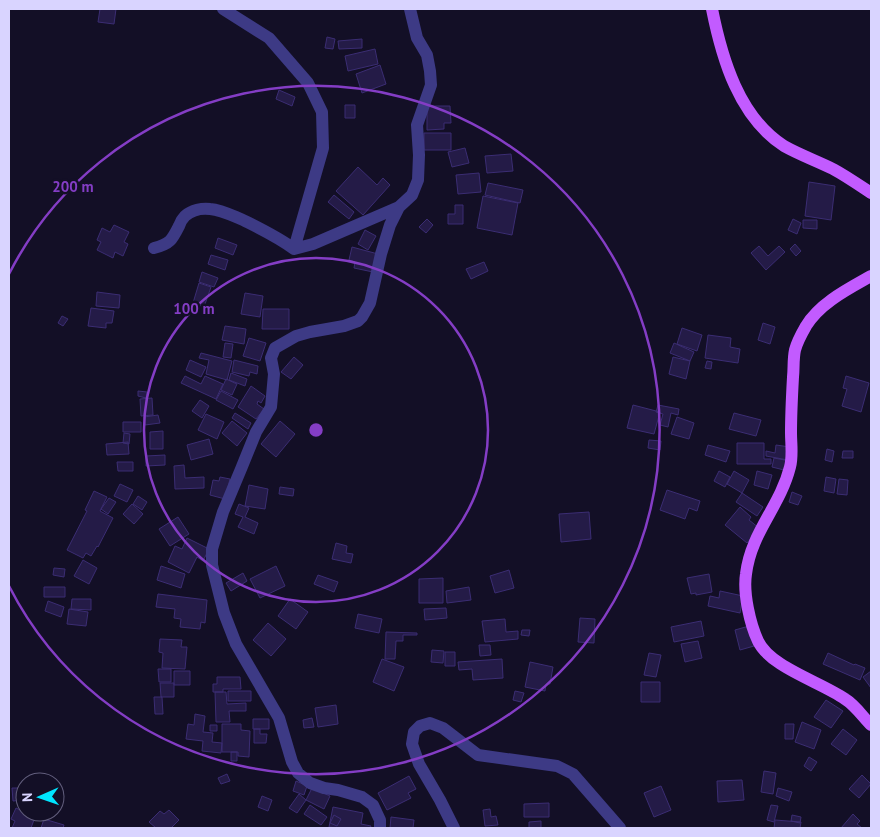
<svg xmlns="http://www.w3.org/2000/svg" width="880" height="837" font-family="'PT Sans',sans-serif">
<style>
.building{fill:#241b47;stroke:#3b2d73}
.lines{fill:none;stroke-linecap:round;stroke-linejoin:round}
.minor{stroke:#3d3a85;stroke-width:12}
.major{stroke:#c25bff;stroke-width:12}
.ring{fill:none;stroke:#843dc5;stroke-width:2.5}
.centre{fill:#843dc5;stroke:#130f26;stroke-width:2.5}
.ring-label{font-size:15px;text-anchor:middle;font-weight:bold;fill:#843dc5;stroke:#130f26;stroke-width:5;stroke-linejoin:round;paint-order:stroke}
</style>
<rect width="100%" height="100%" fill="#130f26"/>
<path class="building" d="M98,9H116L114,24L98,22L100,9Z
M327,37L335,39L333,49L325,48Z
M362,39V48L339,49L338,41Z
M375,49L378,64L348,71L345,56Z
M380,65L386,84L362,93L356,74Z
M279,90L295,97L292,106L276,99Z
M345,105H355V118H345Z
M427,106H450L451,123H444V129L427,130Z
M424,133H451V150H424Z
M465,148L469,163L452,167L448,152Z
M511,154L513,171L487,173L485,156Z
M358,167L377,185L383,178L390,185L363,215L336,191Z
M479,173L481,192L458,194L456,175Z
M809,182L835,186L831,220L805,216Z
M488,183L523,190L520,203L485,195Z
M334,195L354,212L349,219L328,202Z
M483,196L518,203L512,235L477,228Z
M455,205H463V224H448V214H455Z
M427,219L433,225L426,233L419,227Z
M793,219L801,223L797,234L788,230Z
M803,220H817V229L803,228Z
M114,225L129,232L124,242L128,244L123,256L115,252L113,258L97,250L101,242L97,240L102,228L110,232Z
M365,230L376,236L368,250L358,244Z
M218,238L237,245L233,255L215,248Z
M795,244L801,251L796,256L790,249Z
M759,246L768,256L779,246L785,252L766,270L751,253Z
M352,247L378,254L373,272L354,268L355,262L349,260Z
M211,255L228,260L225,270L208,264Z
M484,262L488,271L471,279L466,269Z
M202,272L218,278L214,287L199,282Z
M199,283L211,287L204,307L193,303Z
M97,292L120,295L119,308L96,306Z
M245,293L263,296L260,317L241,314Z
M91,308L114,311L112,323H106V328L88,326Z
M263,309H289V329H262Z
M62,316L68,319L63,326L58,323Z
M763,323L775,327L770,344L758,340Z
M225,326L246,329L244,344L222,340Z
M682,328L702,335L697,351L677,344Z
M708,335L731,338L730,347L740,349L738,363L705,358Z
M249,338L266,343L260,361L243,356Z
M225,343L233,344L231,358L223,357Z
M674,343L694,352L690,361L670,353Z
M201,353L232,361L227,380L206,374L209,360L199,358Z
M294,357L303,365L291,379L281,372Z
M673,357L690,361L686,379L669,374Z
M190,360L206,367L201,377L186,370Z
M234,360L258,366L257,374L250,372L249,376L232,372Z
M707,361L712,362L711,369L705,368Z
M231,373L247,379L245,386L229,380Z
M185,376L201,384L205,376L223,384L216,399L181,383Z
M846,376L869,383L861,412L842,406L847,389L843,388Z
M226,379L237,384L232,395L221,390Z
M251,386L265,396L261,403L258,401L257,404L264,409L256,419L238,407Z
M138,391L147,392L146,398L138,396Z
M221,391L238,400L233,409L216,400Z
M152,398L153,415L141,416L140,399Z
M200,400L209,406L202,418L192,411Z
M633,405L660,412L654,434L627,428Z
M658,405L679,409L678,415L671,413L668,427L660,425L663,414L656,412Z
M235,413L251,423L248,429L232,418Z
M734,413L761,420L756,436L729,429Z
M206,414L224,422L217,439L198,430Z
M158,415L160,423L145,425L144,417Z
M677,417L694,423L689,439L671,434Z
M232,421L247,433L237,446L222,433Z
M280,421L295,434L276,457L261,444Z
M123,422H141V432H123Z
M163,431V449H150V432Z
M124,433L130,434L129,444L123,443Z
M209,439L213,454L191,460L187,445Z
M649,440L661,441L660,450L648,448Z
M128,442L129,454L107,455L106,444Z
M737,443H764V459H771V464H737Z
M708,445L730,451L726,462L705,455Z
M776,445L790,447L788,460L766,456V451L775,453Z
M827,449L834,451L832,462L825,460Z
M843,451H853V458H842Z
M165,455V465L146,466V456Z
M774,458L790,461L788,471L772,467Z
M117,462H133V471H118Z
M184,465L185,478L204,477V488L175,489L174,466Z
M719,471L730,477L725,487L714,481Z
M734,471L749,480L742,493L727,484Z
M757,471L772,475L768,489L754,485Z
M220,477L230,479L225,499L210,495L213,480L219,481Z
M826,477L836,479L834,493L824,491Z
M839,479L848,480L847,495L837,494Z
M120,484L133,490L127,502L114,496Z
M249,485L268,489L265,509L245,506Z
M280,487L294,489L293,496L279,494Z
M667,490L700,501L697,511L689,508L685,519L660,510Z
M94,491L107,497L100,511L113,518L98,547L97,546L91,556L86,553L83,558L67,550L87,511L85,510Z
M792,492L802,496L798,505L789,502Z
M742,493L763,507L757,516L736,502Z
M138,496L147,502L142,510L133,504Z
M109,498L116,502L108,514L101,509Z
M132,504L143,514L134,524L123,514Z
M239,504L249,508L245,517L258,523L254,534L238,527L243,517L235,514Z
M740,507L751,517L749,520L759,528L747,543L725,525Z
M589,512L591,539L561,542L559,514Z
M178,517L189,534L170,546L159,529Z
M187,538L209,549L203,561L197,557L189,573L168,562L175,546L182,549Z
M336,543L347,546L346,553L353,554L351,563L332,559Z
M83,560L97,568L89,584L74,576Z
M161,566L185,574L181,588L157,580Z
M276,566L285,586L260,598L250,579Z
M54,568L65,569L64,577L53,575Z
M509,570L514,588L495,593L490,576Z
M243,573L247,581L231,591L226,583Z
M709,574L712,592L696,595V593L691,594L687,578Z
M318,575L338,582L334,592L314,584Z
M443,578V603H419V579Z
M44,587H65V597H44Z
M469,587L471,600L447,603L446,591Z
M720,591L743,596L740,613L708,606L710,596L719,598Z
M158,594L207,600L205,623L201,622L200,629L180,627L181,619L174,618L175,609L156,607Z
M72,599H91V610L71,609Z
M290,599L308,612L296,629L278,616Z
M48,601L64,607L61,617L45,611Z
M446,608L447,618L425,620L424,609Z
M69,609L88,612L86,626L67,624Z
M358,614L382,619L379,633L355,628Z
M580,618L595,619L594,643L578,642Z
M505,619L506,632L518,631V639L485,642L482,621Z
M701,621L704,636L674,642L671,627Z
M268,623L286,639L271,656L253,640Z
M749,626L754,646L740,650L735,630Z
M522,630H530L529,636L521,635Z
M386,632L417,633V635H403V641H396L395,659H385Z
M160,639L182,640L181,647H187L185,669L162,668L163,653L159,652Z
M698,641L702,658L685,662L681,644Z
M479,645H490L491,655L480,656Z
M432,650L444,651L443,663L431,662Z
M445,652H455V666H445Z
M649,653L661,655L656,677L644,675Z
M828,653L854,665L855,664L865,668L860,680L823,664Z
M382,659L404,667L394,691L373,682Z
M502,659L503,678L473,680L472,669L459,670L458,662Z
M530,662L553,667L550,684H546L545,691L525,687Z
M158,669H171V682H159Z
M174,671H190V685H174Z
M871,671V688L863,677Z
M217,677H240L241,689H223V692H213V684H217Z
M641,682H660V702H641Z
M160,683H174V697H161Z
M228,691H251V701H228Z
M515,691L524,693L521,702L513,700Z
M215,692H226L227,704L246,703V711H229L230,722H216Z
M154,697H162L163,714H155Z
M826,700L843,711L831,728L814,717Z
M336,705L338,724L318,727L315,708Z
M195,714L205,716L203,732L213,733L212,742L222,743L221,753L202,751L203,741L186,739L188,724L194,725Z
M312,718L314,727L304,728L303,720Z
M253,719H269V729H253Z
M802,722L821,730L814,749L795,742Z
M222,724H241V730L250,731L249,757L238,756V752H222Z
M785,724H794L793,739H785Z
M210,725H217V731H210Z
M254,729H260V734H267L266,743H254Z
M843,729L857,740L846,755L831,744Z
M231,752H237V761H231Z
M809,757L817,762L811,771L804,766Z
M764,771L776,773L773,794L761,792Z
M227,774L230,781L221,784L218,778Z
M862,775L871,784L859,798L849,789Z
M409,776L416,789L408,793L411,798L387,810L378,793Z
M742,780L744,800L718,802L717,781Z
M296,781L307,786L304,795L293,791Z
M661,786L671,810L654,817L644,793Z
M12,788H25V800L13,801Z
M312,788L330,796L324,809L306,800Z
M778,788L792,792L789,801L776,796Z
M299,794L306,800L297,813L289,808Z
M262,796L272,800L268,811L258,807Z
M549,803V817H524V804Z
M310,805L327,817L321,825L304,814Z
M771,805L778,806L774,822L767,820Z
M333,807L363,813L361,824L371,826L370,828H337L329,827Z
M16,808L35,817L31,828H12L15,821L11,819Z
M490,809L491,817L496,816L498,825L485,826L483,810Z
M169,810L179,820L171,828H156L149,822L160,811L164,814Z
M853,814L860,821L857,824L862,828H841Z
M334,815L341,819L337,826L330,823Z
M792,815L801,817L800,823L791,821Z
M391,817L414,820L413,828H390Z
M44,819L64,825L63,828H41Z
M775,820L801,822L800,828H774Z
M541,821V828H529V822Z"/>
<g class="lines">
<path class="minor" d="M223,9L269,38L308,83L322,112L323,148L294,249
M154,248C170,244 172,240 179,226C180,223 182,219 185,216C192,210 202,208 210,209C222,210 233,216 243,220C261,229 278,237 294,249L313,244L399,207
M380,828V820L373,805L362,797L338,790L324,788L310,783L298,773L292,762L279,718L236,644L224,613L212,565V549L223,512L241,469L256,432L271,407L274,374L271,358L275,348L296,336L310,332L344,326L358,321L362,317L370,303L381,254L390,225L399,207L412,195L418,180L419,155L417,125L431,85L430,71L427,55L417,38L410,9
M454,828L440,800L419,764L412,744L414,732L420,726L430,723L443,728L478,755L557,766L573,774L620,828"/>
<path class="major" d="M712,9C722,59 739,117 784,146C800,155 817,161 833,169C846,176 859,185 871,193
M871,276C848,289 820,303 806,326C802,333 797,342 795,350C793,359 794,368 793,377C792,395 791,414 791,433C791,444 793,456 790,467C780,507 751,532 746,574C743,593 750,624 758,641C770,667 821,682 845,699C855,705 863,717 871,725"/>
</g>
<g class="ring">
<circle cx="316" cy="430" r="172"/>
<path d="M9 274A344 344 0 1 1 9 586"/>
</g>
<circle cx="316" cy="430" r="8" class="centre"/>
<g class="ring-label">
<text x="73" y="192">200 m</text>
<text x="194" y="314">100 m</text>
</g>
<rect width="880" height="837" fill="none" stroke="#d9d4ff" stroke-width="20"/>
<g transform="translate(40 797) rotate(268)"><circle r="24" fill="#130f26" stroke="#625e7d"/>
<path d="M0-4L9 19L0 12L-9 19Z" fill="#00e5ff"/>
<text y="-8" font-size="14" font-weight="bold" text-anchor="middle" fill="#d9d4ff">N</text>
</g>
</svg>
